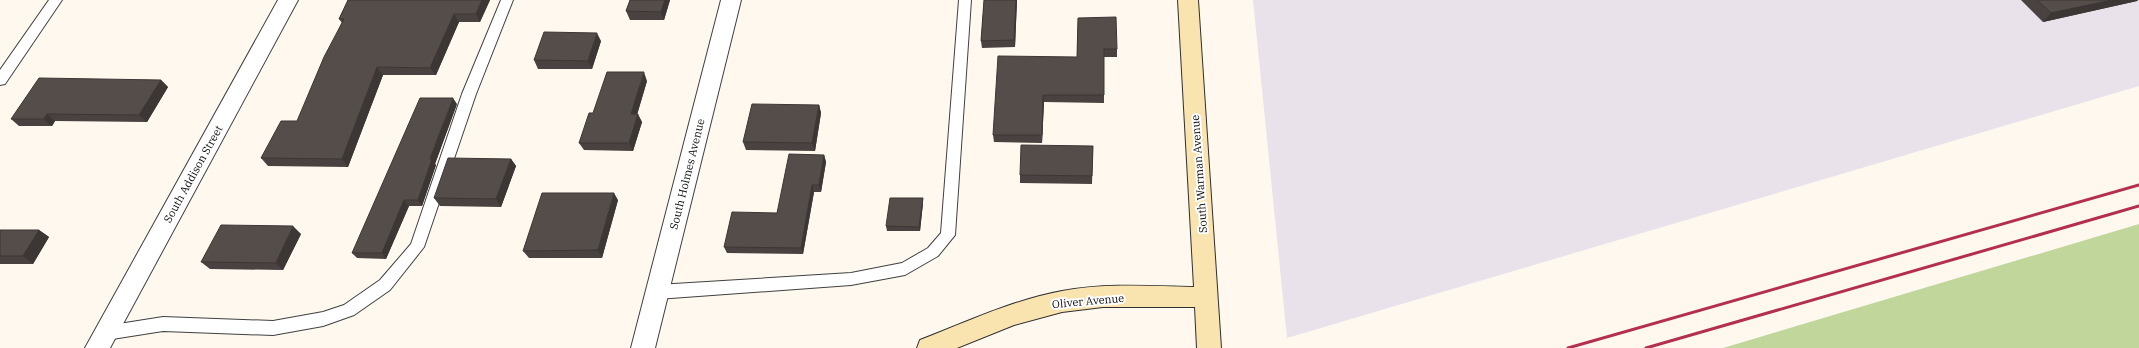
<svg xmlns="http://www.w3.org/2000/svg" width="2139" height="348" font-family="'IBM Plex Serif',serif">
<style>
.industrial{fill:#e9e2eb}
.forest{fill:#c0d69b}
.lines{fill:none;stroke-linecap:round;stroke-linejoin:round}
.lane-casing{stroke:#404040;stroke-width:2}
.street-casing{stroke:#404040;stroke-width:2}
.secondary-casing{stroke:#2f2f2f;stroke-width:2}
.lane{fill:#fff;fill-rule:evenodd}
.street{fill:#fff;fill-rule:evenodd}
.secondary{fill:#f9e3ae;fill-rule:evenodd}
.rail{stroke:#b42f4e;stroke-width:3}
.wall{fill:#494240}
.shaded-wall{fill:#3c3634}
.building{fill:#554d4a;stroke:#3c3634}
.labels{text-anchor:middle;stroke-width:4;stroke-linejoin:round;paint-order:stroke}
.street-label{font-size:11px;fill:#0d0d0d;stroke:#fff}
</style>
<rect width="100%" height="100%" fill="#fef8ef"/>
<path class="industrial" d="M1253,0H2139V86L1287,338Z"/>
<path class="forest" d="M2139,224V348H1723Z"/>
<g class="lines">
<g class="lane-casing">
<path id="lane" d="M49,0H62L5,84L0,85V70Z
M501,0H513L476,94L424,247L390,290L354,315L323,326L273,335L163,331L106,340L101,338L98,333L101,328L106,326L163,317L273,321L323,312L344,305L380,280L411,244L462,94Z
M959,0H971L955,235L938,256L905,275L851,285L657,299L652,297L649,292L652,287L657,285L851,273L902,263L928,248L941,233Z"/>
</g>
<g class="street-casing">
<path id="street" d="M278,0H298L110,348H85Z
M721,0H741L655,348H631Z"/>
</g>
<g class="secondary-casing">
<path id="secondary" d="M1178,0H1198L1221,348H1197L1195,307H1103L1062,312L1014,325L957,348H917L920,340C967,322 1013,300 1062,291C1105,283 1150,286 1194,287Z"/>
</g>
<use href="#lane" class="lane"/>
<use href="#street" class="street"/>
<use href="#secondary" class="secondary"/>
<path class="rail" d="M1568,348L2139,185
M1646,348L2139,206"/>
</g>
<path class="wall" d="M348,0H490L480,22H459L436,75H383L348,167L268,166L261,158L297,121L342,23L339,19Z
M630,0H670L664,20H630L626,11Z
M984,0H1017L1015,47L982,48L981,41Z
M2021,0H2138L2137,1L2043,22Z
M1078,18L1117,49V57H1104V103L1044,102L1042,143L994,142L993,135L1077,57Z
M601,41L592,69H538L534,60Z
M161,80L168,87L147,122L55,121L52,126H19L11,119Z
M647,81L637,114L642,122L633,151L584,150L579,143L593,113Z
M457,104L435,164L436,165L422,206H409L386,259L357,258L352,253Z
M819,105L821,113L815,151L746,150L743,142Z
M1093,146L1092,184L1020,183V175Z
M824,155L826,162L821,192H814L803,254L727,253L724,247L777,213Z
M511,159L516,166L501,207L440,206L434,198Z
M618,200L602,258H529L523,251Z
M923,203L920,231H887L886,226Z
M0,230H39L49,237L33,264H0Z
M301,234L283,270L210,269L201,262Z"/>
<path class="shaded-wall" d="M482,0H490L480,22L476,14Z
M665,0H670L664,20L661,12Z
M1016,0H1017L1015,47L1014,40Z
M2112,0H2138L2137,1L2043,22L2051,13Z
M454,14L459,22L436,75L430,68Z
M597,33L601,41L592,69L588,61Z
M377,67L383,75L348,167L342,159Z
M644,72L647,81L635,122L631,114Z
M161,80L168,87L147,122L139,115Z
M1043,95L1044,102L1042,143V135Z
M453,98L457,104L435,164L436,165L422,206L418,200L430,159Z
M819,105L821,113L815,151L812,143Z
M47,114L55,121L52,126L44,119Z
M638,114L642,122L633,151L629,143Z
M824,155L826,162L821,192L819,185Z
M511,159L516,166L501,207L496,199Z
M812,185L814,192L803,254L801,248Z
M614,193L618,200L602,258L598,250Z
M923,198V203L920,231L919,227Z
M404,200L409,206L386,259L382,253Z
M293,226L301,234L283,270L276,263Z
M39,230L49,237L33,264L23,256Z"/>
<path class="building" d="M348,0H482L476,14H454L430,68L377,67L342,159L261,158L281,121H297L324,57L344,19H339Z
M630,0H665L661,12L626,11Z
M984,0H1016L1014,40L981,41Z
M2037,0H2112L2051,13Z
M1116,17L1117,49H1104V95H1043L1042,135H993L998,56L1077,57L1078,18Z
M544,32L597,33L588,61L534,60Z
M607,72H644L631,114H638L629,143H579L589,113H593Z
M39,78L161,80L139,115L47,114L44,119H11Z
M420,98H453L430,159H432L418,200H404L382,253H352Z
M752,104L819,105L812,143L743,142Z
M1021,145L1093,146L1092,176L1020,175Z
M789,154L824,155L819,185H812L801,248L724,247L732,212L777,213Z
M448,158L511,159L496,199L434,198Z
M542,193H614L598,250L523,251Z
M890,198H923L919,227L886,226Z
M221,225L293,226L276,263L201,262Z
M0,230H39L23,256H0Z"/>
<g class="labels">
<g class="street-label">
<text transform="translate(193 174) rotate(-61)" y="4">South Addison Street</text>
<text transform="translate(687 174) rotate(-76)" y="4">South Holmes Avenue</text>
<text transform="translate(1199 174) rotate(-94)" y="4">South Warman Avenue</text>
<text transform="translate(1088 301) rotate(-5)" y="4">Oliver Avenue</text>
</g>
</g>
</svg>
